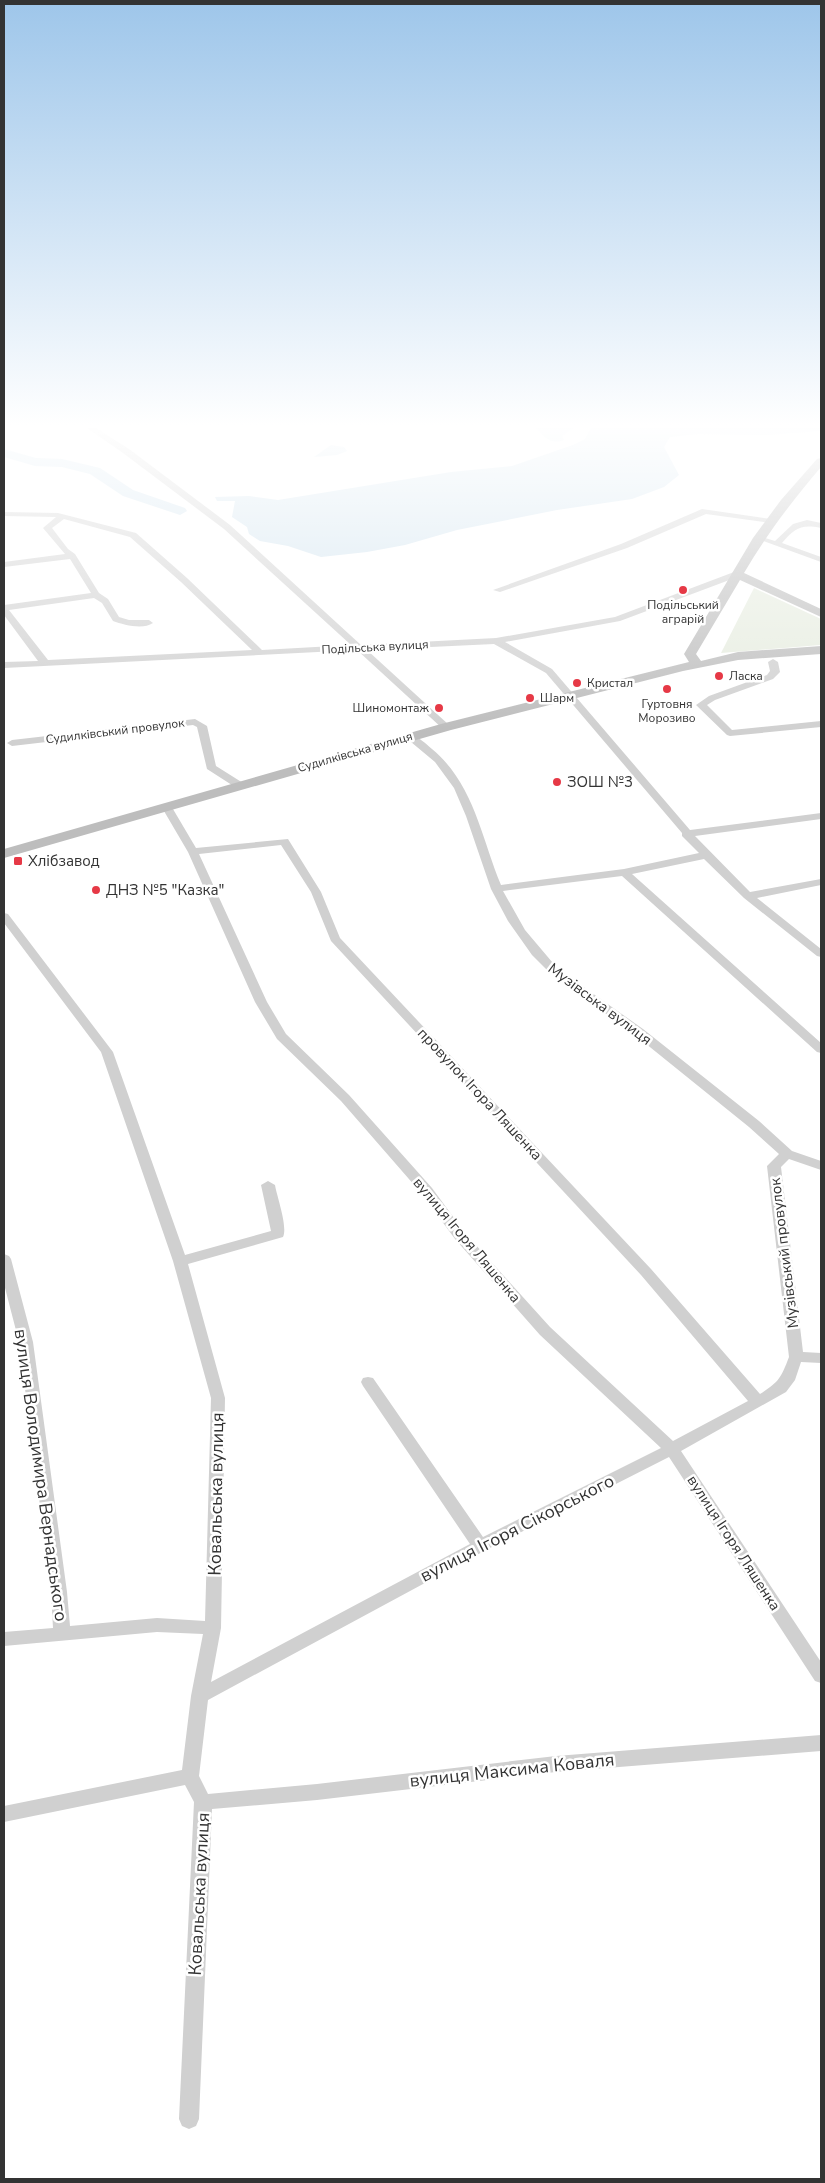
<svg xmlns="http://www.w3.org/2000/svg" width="825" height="2183" font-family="'Nunito Sans',sans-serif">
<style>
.green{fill:#e6ecdf}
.water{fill:#cfe2ee}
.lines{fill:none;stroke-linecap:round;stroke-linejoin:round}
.river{fill:#cfe2ee;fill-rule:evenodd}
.minor{fill:#d0d0d0;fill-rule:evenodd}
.secondary{fill:#bdbdbd;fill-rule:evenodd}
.poi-dot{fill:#e63946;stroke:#fff;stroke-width:2}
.labels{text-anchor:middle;stroke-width:5;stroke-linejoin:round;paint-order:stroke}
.far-poi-label{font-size:12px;fill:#333;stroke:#fff;text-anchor:start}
.far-street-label{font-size:12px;fill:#333;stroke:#fff}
.poi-label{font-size:15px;fill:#333;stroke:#fff;text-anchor:start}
.street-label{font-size:15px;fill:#333;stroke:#fff}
.near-street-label{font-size:18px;fill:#333;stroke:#fff}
</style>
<rect width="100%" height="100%" fill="#fff"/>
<path class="green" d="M754,588L821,619V645L721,653Z"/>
<path class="water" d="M536,428H574L562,436L564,440C551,445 544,437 536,428Z
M591,428H821V431L766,435L698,434L670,437L664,447L679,475L664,487L632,499L557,510L457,530L405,545L367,552L321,557L288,546L260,541L249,534L247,527L232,517L235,501H217L215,497L249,496L278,500L451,472L512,466L573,445L585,439Z
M331,445L344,447L347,451L337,455L314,457Z"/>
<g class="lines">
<path class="river" d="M4,449L36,458L62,459L100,468L133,490L185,508L187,511L180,515L123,496L90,474L62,467L35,466L4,457Z"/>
<path class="minor" d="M87,428H96L129,449L230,525L361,645L496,638L615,617L734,572H740V576L620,621L505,642L552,669L690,830L821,813V819L695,836L750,892L821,879V885L757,898L821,949V957L817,956L744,898L704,859L632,874L821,1043V1053L817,1052L622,876L503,891L525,930L558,969L643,1029L759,1121L792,1151L821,1161V1170L789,1159L781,1167L803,1352L821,1353V1363L801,1362L795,1380L786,1392L681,1451L821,1662V1683L815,1681L669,1457L486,1550L208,1700L199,1776L208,1794L317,1784L556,1756L821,1735V1751L556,1772L317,1800L212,1809L199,2119L196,2126L189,2129L182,2126L179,2119L194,1802L185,1785L4,1822V1806L182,1770L191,1696L203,1634L157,1632L4,1646V1632L53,1628L51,1592L19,1342L4,1284V1254L9,1256L11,1259L33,1342L67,1592L70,1626L157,1618L205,1621L211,1398L173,1261L101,1052L4,923V913L8,914L113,1052L185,1255L271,1231L261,1185L268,1181L275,1185C277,1197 288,1227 283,1237L188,1264L225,1398L221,1628L211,1682L470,1544L363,1386L361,1382L363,1378L368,1377L373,1378L483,1537L661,1448L540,1335L455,1239L422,1194L341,1101L277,1039L255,1002L188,852L161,806L162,804H170L196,848L288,839L321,892L340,938L651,1269L760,1394C779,1382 781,1378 789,1357L767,1166L779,1154L749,1127L635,1035L550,973L532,955L508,921L491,889L466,816L454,788L435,762L405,737L410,734C418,736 426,744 432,749C474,784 481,837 501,885L624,869L699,853L682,836V833L546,673L494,644L367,650L449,725L451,727L446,730L443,729L357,650L4,668V662L38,661L4,615V605L91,593L70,559L4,567V562L65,554L43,528L56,517L4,516V512L58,513L136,533L187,578L262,650L351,645L224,529L123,453ZM64,519L130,537L181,582L252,650L48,660L9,610L94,598L102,603L113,621C124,625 143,630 153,623L149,620H129L119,617L108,599L99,593L75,554L68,549L52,528ZM281,845L311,892L331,941L641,1275L748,1401L673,1441L550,1327L465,1233L432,1188L349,1095L286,1034L267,1002L199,854Z
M702,509L771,519L775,521L771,523L706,514L627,548L500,592L493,590L621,544Z
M807,520L821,523V528C801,524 795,528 782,543L821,557V562L755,538L759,536L775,541L793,524Z
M773,659L778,662L780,672L773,679L715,700L707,705L732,730L821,721V727L730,736L727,735L696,705L709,696L767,675L770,671L768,662Z
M195,719L207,726L216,766L243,783V787H235L207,769L197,727L193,725L12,746L7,743L12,740Z"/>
<path class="secondary" d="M821,458V467C792,501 767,534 744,573L821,609V617L740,580L696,654L701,661L738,652L821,646V654L738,660L683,671L451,730L4,858V849L441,724L689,662L684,654L753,538L781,500L817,459Z"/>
</g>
<linearGradient id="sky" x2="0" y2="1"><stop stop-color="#9ec6ea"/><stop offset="0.58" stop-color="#fff"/><stop offset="1" stop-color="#fff" stop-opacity="0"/></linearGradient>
<rect width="825" height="733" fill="url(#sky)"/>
<g class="poi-dot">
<circle cx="683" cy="590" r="5"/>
<circle cx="719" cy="676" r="5"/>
<circle cx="577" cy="683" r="5"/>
<circle cx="667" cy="689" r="5"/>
<circle cx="530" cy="698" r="5"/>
<circle cx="439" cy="708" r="5"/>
<circle cx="557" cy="782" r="5"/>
<rect x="13" y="856" width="10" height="10" rx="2.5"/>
<circle cx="96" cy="890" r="5"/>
</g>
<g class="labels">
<g class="far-poi-label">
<text x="683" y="609" text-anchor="middle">Подільський<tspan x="683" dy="14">аграрій</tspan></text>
<text x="729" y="680">Ласка</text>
<text x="587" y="687">Кристал</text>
<text x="540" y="702">Шарм</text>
<text x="667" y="708" text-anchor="middle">Гуртовня<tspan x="667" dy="14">Морозиво</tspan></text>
<text x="429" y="712" text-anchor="end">Шиномонтаж</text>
</g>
<g class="far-street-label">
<text transform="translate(375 647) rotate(-3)" y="4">Подільська вулиця</text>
<text transform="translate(115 731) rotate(-7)" y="4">Судилківський провулок</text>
<text transform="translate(355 752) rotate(-16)" y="4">Судилківська вулиця</text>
</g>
<g class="poi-label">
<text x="567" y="787">ЗОШ №3</text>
<text x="28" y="866">Хлібзавод</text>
<text x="106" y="895">ДНЗ №5 "Казка"</text>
</g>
<g class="street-label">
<text transform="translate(600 1004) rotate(37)" y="5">Музівська вулиця</text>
<text transform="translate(480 1094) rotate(47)" y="5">провулок Ігора Ляшенка</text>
<text transform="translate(467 1240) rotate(50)" y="5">вулиця Ігоря Ляшенка</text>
<text transform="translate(784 1253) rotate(-97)" y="5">Музівський провулок</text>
<text transform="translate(734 1543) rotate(57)" y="5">вулиця Ігоря Ляшенка</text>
</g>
<g class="near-street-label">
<text transform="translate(41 1475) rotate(82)" y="6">вулиця Володимира Вернадського</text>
<text transform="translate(216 1494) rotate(-89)" y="6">Ковальська вулиця</text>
<text transform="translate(517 1528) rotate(-27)" y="6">вулиця Ігоря Сікорського</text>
<text transform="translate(512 1770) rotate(-6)" y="6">вулиця Максима Коваля</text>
<text transform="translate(199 1894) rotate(-87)" y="6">Ковальська вулиця</text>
</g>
</g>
<rect width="825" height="2183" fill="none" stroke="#333333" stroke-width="10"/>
</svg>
